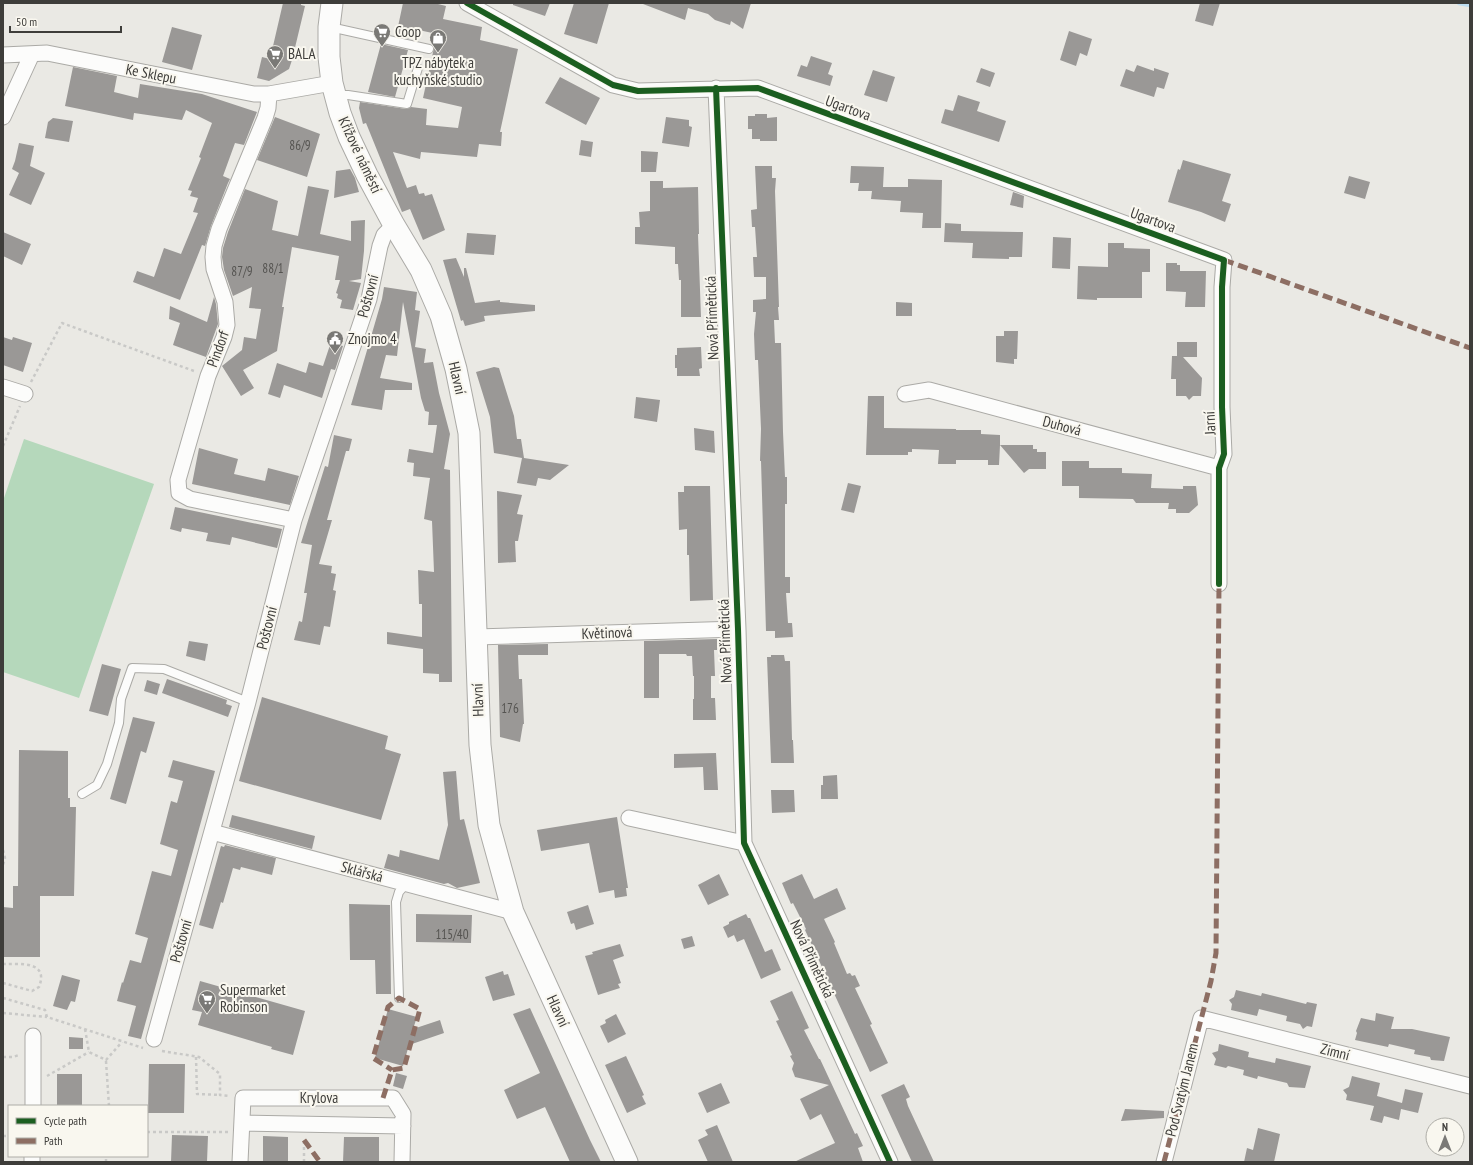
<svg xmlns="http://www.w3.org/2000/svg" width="1473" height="1165" font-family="'PT Sans Narrow',sans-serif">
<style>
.green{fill:#b5d8bb}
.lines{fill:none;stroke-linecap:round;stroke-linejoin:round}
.stream{stroke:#bdddf1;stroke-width:4.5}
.building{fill:#9a9896}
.service-casing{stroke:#abaaa6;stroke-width:10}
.minor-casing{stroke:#abaaa6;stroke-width:17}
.secondary-casing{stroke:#abaaa6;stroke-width:23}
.path{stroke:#c9c9c7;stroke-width:2.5;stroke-dasharray:3 3;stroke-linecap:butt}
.service{stroke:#fcfcfb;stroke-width:8}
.minor{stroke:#fcfcfb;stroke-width:15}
.secondary{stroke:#fcfcfb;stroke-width:21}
.quiet{stroke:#8d6e63;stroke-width:5;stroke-dasharray:10 5;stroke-linecap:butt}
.cycleway-casing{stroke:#f9f7ef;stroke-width:8}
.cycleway{stroke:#1b5e20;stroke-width:6}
.labels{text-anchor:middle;stroke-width:4;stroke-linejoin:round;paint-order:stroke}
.number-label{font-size:13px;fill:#555451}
.poi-label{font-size:15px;fill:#3e3d3a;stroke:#f9f7ef;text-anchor:start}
.street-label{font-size:15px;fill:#3e3d3a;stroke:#f9f7ef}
</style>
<rect width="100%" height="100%" fill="#eae9e4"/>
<path class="green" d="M24,439L154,484L79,698L3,672V501Z"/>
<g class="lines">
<path class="stream" d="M1459,3L1470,5"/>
</g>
<path class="building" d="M283,3H301V5L305,6L292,60L289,69L269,81L257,78L262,57L270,59Z
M403,3H434L446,6L443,19L482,27L480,40L518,49L500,132H502L501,146L479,144L477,157L421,152L420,159L393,152L407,188L416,185L419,194L424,193L425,196L432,194L445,230L423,240L410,209L402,212L366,123L363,124L359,108L360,102L406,109L411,107L427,109L426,125L458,128L462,107L423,98L437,34L414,29L411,39L396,36Z
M513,3H550L545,16L513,5Z
M574,3H609L597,44L564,34Z
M644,3H751L743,29L731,21L730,25L715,20L708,14L688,8L685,20L643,4Z
M1200,3H1220L1213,26L1195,21Z
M172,27L202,35L192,70L162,62Z
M1069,31L1092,39L1087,56L1080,53L1076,66L1060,60Z
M381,44L408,50L395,97L368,92Z
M811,56L832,63L828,74L833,76L830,86L797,76L801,65L807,67Z
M1137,65L1154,71V68L1169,73L1164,89L1157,87L1154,97L1120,86L1126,69L1134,72Z
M73,67L117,76L114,92L138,98L140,84L202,94L257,112L244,145L235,143L223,176L230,179L228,183L211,226L205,246L202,245L180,300L133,282L137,271L154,277L164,248L181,254L198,213L193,212L198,198L190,196L192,191L188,190L201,158L199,157L212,123L186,110L182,120L134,113L133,120L65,106Z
M981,68L995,73L990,87L976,82Z
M873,70L895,77L887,102L864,95Z
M560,77L600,98L586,125L545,103Z
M958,95L980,102L977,111L1006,121L999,142L941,123L945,109L953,111Z
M755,114H767V118L777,117V141H760V139H752V129H748V116H755Z
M275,117L320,134L307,177L257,160Z
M666,117L689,120V126L692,127L689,147L662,143Z
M53,118L73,121L69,142L45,138L48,122Z
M581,140L593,142L591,157L579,155Z
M19,143L34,146L30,166L45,173L31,205L9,195L19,173L12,169L15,161Z
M641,151L658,152L656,172H641Z
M1183,160L1231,174L1222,201L1231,204L1225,222L1201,212L1168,202L1178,169L1180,170Z
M755,166H772V178H776L775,191L779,307H778L779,320H774L775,343H781L783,432L785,477H787V504H785V577H790V593H786L788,623H792L793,637L775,638V631H766L761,461H760L761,429L758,360H755L754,334L756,312H753V300L766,299V277H754L753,257H757L755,227H752L751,210L757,209Z
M851,166L884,167L883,187H908V179L942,180L941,228H922L923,213L900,212L901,201L871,199L872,191H858L859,183H850Z
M350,169L355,178L359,192L334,198L336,171Z
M1349,176L1370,182L1365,199L1344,193Z
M650,181H663V188L698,187L699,234H698L701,317H681V280H679L678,264H675V247L635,244V227H640L639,212L650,211Z
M308,186L329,190L320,234L351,241V221L365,220L364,251L361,279L349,281L361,283L353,310L340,308L342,300L337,298L338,294L336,293L340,280H335L339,256L292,247L282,307H284L277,351L243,370L254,388L241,396L222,366L242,350L244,337L256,339L261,309L249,308L252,287L233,296L224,270L222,257L223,248L228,232L245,189L278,201L272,230L298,236Z
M1013,192L1024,196L1023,208L1010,205Z
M945,223L961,224V231L1023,232L1022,257H1009V259L972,258L973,243L944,242Z
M3,232L31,244L22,265L3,256Z
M467,233L496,235L494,255L465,253Z
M1053,237L1071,238L1070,269L1052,268Z
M1108,243H1124V248L1150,249V272H1142V298H1097V300L1077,299L1078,266L1108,267Z
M456,258L464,277V268H466L475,303L500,300V302L535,305V311L484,316L485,321L465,326L463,320L461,321L443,260Z
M1166,263H1177V265H1180V271H1206L1205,307H1185L1186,292L1166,291Z
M384,287L417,292L415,310L420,311L415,347L426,349L424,363L433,362L439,393L450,434L444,469L450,470L452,682H439V674L423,673V649L387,644V632L422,637V604H419L418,570L434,572L432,521L424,519L430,478L413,476L414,463L407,462L409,449L433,453L437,425H428L429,412L425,411L421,398L403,302L397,356L386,355L380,378L412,383V390H385L382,410L351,405L382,299Z
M214,297L216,304L218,324L206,357L173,345L180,323L169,319L170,306L207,322Z
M896,302L912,303V316H896Z
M1004,331H1018L1017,359H1014V364L996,362V336H1004Z
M3,337L12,340L13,337L32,343L23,372L3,365Z
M331,342L343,346L335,370L331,369L322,398L284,385L280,398L268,394L277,363L306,373L309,362L323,366Z
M1177,342H1197V357H1183L1202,378L1201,396H1193L1189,400L1186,396H1176V379H1171L1172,356H1177Z
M701,347L702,368L699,369L700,376H677V368H675V355H677V348Z
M494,367L499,368L514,416L517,439H521L524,458L569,465L550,480L538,478L536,486L517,483L522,458L494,453L490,417L476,372Z
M868,396H884V428L956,429V430H981V434L1000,435V445H1033V449H1037V452H1046V469H1029L1024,473L1000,445L999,465H988V460H956V464H938L939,450L912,449V452H908V455H866Z
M636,397L660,400L657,422L634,418Z
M694,428L714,431L715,453L695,450Z
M334,435L352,439L349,451H346L327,520H332L319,564L332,566L331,573L336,574L333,590L336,591L330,627L324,626L320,645L294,640L299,621L302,622L307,593H304L312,545L301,543L325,466L328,467Z
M199,448L238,459L234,474L265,481L268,468L299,476L290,505L192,484Z
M1062,461H1089V468H1122V473L1152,474L1151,488L1183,489V486H1196L1198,505L1189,513H1176V509H1168L1169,503H1136L1133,499L1079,498V486H1062Z
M848,483L861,486L854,513L841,510Z
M684,486H710L713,600L690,601L689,555H687V529L679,530L678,492H684Z
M497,491L522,495L517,514L523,515L518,541H515L516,562L498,563Z
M175,507L282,529L277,548L232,537L230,545L206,541L208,533L182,528L181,532L170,529Z
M717,639V650H714L715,676H711V698H715L716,720H693V699H694V676H693L692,656H687L686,654H659V698H644V641Z
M189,641L208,644L205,661L186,656Z
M548,644V655H518L519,679H522L524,724H523L520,742L500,737L498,645Z
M771,655H784L785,661H790L792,740H793L794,763H771L767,657H771Z
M102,664L121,669L108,716L89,711Z
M167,679L227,700L226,704L232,706L228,717L162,693Z
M147,680L160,684L157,695L144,691Z
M262,697L388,736L385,749L401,754L381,820L239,781Z
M133,717L155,722L146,753L141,751L126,804L110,799Z
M19,750L68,751V798H70V807H76L74,896H40V957H3V907L13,908V886H18Z
M716,753L718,790H704L703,767L674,768V754Z
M173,760L215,771L141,1039L128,1036L136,1006L117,1001L122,982L123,983L130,960L141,963L148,938L135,934L152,871L171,876L178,850L160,844L171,801L177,803L183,781L168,777Z
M456,771L460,820L464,819L480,883L457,888L448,883L444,884L384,868L388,854L399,857L400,850L439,860L448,825L443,772Z
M837,775L838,799H821V785H823V776Z
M771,790H794L795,812L772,813Z
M232,815L315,836L312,849L229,827Z
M617,817L628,888H626L627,896L615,898L614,890L599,893L589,843L541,851L537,830Z
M225,845L276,858L272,875L241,867L240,870L233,868L223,903L221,902L213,929L199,925L221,846L224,847Z
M719,874L729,895L708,905L698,885Z
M802,874L814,899L837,888L846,909L824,919L835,942L834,943L847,974L850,973L852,976L855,975L860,986L855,988L872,1024L870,1025L888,1063L870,1072L805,930L806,929L793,903L791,904L782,883Z
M349,904L390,905L391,994H376L375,960H350Z
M588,905L594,924L576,930L574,923L571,924L567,912Z
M416,914L472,915L471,943L416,942Z
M746,914L748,918H750L765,952L772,949L781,970L761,979L744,939L737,942L734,935L728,938L723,927L729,924V922Z
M692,936L695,946L684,949L681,939Z
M620,944L624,956L613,960L621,983L618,984L620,988L598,995L585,956L593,954L592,952Z
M503,971L504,975L508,974L515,995L493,1001L485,977Z
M62,975L80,980L75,1002L71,1001L67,1010L53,1006Z
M200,981L305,1011L293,1055L271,1049L272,1047L198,1025L202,1012L192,1010Z
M1236,990L1261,996L1262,993L1306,1004L1307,1002L1317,1004L1312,1027L1307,1026L1303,1029L1300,1024L1286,1021L1287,1016L1259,1009L1257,1016L1231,1010L1232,1004L1229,1000L1234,997Z
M792,991L809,1028L804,1030L819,1059H820L855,1134L857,1133L863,1146L858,1148L863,1162H794L835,1143L821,1114L810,1120L800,1099L829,1085L795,1077L792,1069L794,1063L790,1056L792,1055L776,1021L779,1020L770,1001Z
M530,1008L590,1140L601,1162H570L545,1107L517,1119L504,1090L540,1073L513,1014Z
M388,1009L417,1017L413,1029L440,1020L444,1033L409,1045L403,1066L375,1058Z
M1376,1013L1394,1017L1391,1029H1412L1450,1037L1444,1061L1431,1060L1430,1057L1414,1054L1415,1050L1389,1044L1388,1047L1355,1040L1357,1033L1356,1031L1361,1018L1375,1021Z
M616,1014L626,1034L608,1043L600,1026L606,1023L605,1020Z
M69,1037L83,1038V1049H69Z
M1219,1044L1249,1052L1248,1057L1275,1063L1276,1058L1311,1066L1305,1088L1289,1087L1287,1083L1258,1076L1257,1079L1243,1075L1244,1070L1228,1066L1226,1068L1214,1065L1216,1059L1212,1053L1218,1051Z
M626,1056L644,1095L642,1096L646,1104L627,1113L605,1065Z
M149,1064H185L184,1113H148Z
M396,1073L407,1076L403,1089L393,1086Z
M57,1074H82V1106H57Z
M1352,1076L1380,1083L1377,1096L1402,1103L1405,1089L1423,1093L1418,1113L1401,1109L1399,1120L1384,1116L1382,1123L1370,1120L1374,1106L1346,1100L1347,1095L1343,1090L1349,1087Z
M721,1083L730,1103L707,1113L698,1093Z
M904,1084L910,1097L906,1099L908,1106L934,1162H912L881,1095Z
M1125,1109L1164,1111V1118L1121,1121Z
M717,1125L733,1162H708L698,1140L708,1135L705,1130Z
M1258,1128L1280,1134L1274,1162H1244L1247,1148L1253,1150Z
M172,1135L208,1136L207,1162H171Z
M263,1136L288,1137V1162H263Z
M344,1137H379V1162H343Z"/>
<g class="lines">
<g class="service-casing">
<path id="service" d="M330,27L429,49
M336,95H348L407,104L418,68
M82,794L97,785L107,764L119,723L121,699L132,668L164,669L248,702
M399,998L396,902L399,892L406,884"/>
</g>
<g class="minor-casing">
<path id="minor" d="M467,3L613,85L638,91L758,88L1224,260L1222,287V407L1224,454L1219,468V584
M3,55L47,53L254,94H269L332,83
M716,88L738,629L744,843L890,1162
M269,94L268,108L265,118L219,229L214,246L213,257L214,269L225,302L227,325L224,337L208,376L178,480L179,493L190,499L294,520
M3,117L32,54
M3,387L25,394
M905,394L929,390L1219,468
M476,637L738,629
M629,818L744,843
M212,832L513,912
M154,1039L248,702L294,520L369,299L380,246L384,235L394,225
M33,1106V1036
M242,1123L403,1126
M32,1162V1156
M240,1162L243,1098H393L403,1114L402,1162
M1164,1162L1201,1018L1470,1086"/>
</g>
<g class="secondary-casing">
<path id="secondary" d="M332,3L329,27V57L332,83L340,113L349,137L367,175L394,225L421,270L441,316L456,369L469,433L480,745L489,825L513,912L627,1162"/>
</g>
<path class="path" d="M31,382L62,323L194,371
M3,446L20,406
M3,850L5,858L3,865
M3,964C21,964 49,961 39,987L32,991L3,983
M3,998L45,1010L47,1017L143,1048
M3,1013L47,1017
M85,1029L89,1052L106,1060L122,1042
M162,1051L199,1057L220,1074V1095L230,1096
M3,1057H13L19,1055
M196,1057L197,1094L220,1095
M106,1061L109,1106
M47,1076L89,1052
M147,1132H228
M3,1136H9
M106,1162V1156
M304,1162V1139"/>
<use href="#service" class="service"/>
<use href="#minor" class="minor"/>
<use href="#secondary" class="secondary"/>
<path class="quiet" d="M1224,260L1470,348
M383,1098L392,1070L404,1068L420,1009L399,998L388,1007L373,1058L392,1070
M304,1140L320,1162
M1164,1162L1211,981L1216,953L1219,584"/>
<g class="cycleway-casing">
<path id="cycleway" d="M467,3L613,85L638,91L758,88L1224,260L1222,287V407L1224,454L1219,468V584
M716,88L738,629L744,843L890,1162"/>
</g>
<use href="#cycleway" class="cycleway"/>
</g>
<defs>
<g id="supermarket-pin" transform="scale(0.9)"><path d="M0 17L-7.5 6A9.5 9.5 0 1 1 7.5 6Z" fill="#7a7976" stroke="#f9f7ef"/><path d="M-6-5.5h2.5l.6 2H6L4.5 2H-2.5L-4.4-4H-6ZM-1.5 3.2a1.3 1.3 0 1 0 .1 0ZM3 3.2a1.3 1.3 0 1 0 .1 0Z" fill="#fff"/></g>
<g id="shop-pin" transform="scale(0.9)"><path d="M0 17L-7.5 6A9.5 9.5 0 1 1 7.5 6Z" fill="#7a7976" stroke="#f9f7ef"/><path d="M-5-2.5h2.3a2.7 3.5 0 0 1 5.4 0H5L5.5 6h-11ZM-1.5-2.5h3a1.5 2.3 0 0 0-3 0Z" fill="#fff"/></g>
<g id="civic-pin" transform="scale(0.9)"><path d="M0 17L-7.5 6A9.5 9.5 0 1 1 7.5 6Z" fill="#7a7976" stroke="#f9f7ef"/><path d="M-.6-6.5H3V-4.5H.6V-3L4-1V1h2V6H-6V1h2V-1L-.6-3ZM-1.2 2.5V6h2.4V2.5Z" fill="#fff"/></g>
</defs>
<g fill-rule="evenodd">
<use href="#supermarket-pin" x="382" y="32"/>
<use href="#shop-pin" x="438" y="38"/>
<use href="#supermarket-pin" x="275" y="54"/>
<use href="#civic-pin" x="335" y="339"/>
<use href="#supermarket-pin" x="207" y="999"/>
</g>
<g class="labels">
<g class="number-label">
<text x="300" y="150">86/9</text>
<text x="273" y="273">88/1</text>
<text x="242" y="276">87/9</text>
<text x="510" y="713">176</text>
<text x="452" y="939">115/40</text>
</g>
<g class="poi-label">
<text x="395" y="37">Coop</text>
<text x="288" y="59">BALA</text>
<text x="438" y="68" text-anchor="middle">TPZ nábytek a<tspan x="438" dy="17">kuchyňské studio</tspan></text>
<text x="348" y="344">Znojmo 4</text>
<text x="220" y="995">Supermarket<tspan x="220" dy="17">Robinson</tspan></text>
</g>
<g class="street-label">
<text transform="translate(151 74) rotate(11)" y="5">Ke Sklepu</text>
<text transform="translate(848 108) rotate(20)" y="5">Ugartova</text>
<text transform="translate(360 155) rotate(65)" y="5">Křížové náměstí</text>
<text transform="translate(1153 220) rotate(20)" y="5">Ugartova</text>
<text transform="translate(368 296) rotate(-75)" y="5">Poštovní</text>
<text transform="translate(712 318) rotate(-92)" y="5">Nová Přímětická</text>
<text transform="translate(218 349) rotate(-70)" y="5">Pindorf</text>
<text transform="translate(457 378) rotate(77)" y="5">Hlavní</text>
<text transform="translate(1210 423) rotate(-93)" y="5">Jarní</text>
<text transform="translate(1062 426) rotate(15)" y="5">Duhová</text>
<text transform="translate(267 628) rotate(-76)" y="5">Poštovní</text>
<text transform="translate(607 633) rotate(-2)" y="5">Květinová</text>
<text transform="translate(725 641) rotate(-92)" y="5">Nová Přímětická</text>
<text transform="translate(478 700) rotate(-92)" y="5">Hlavní</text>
<text transform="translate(362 872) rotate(15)" y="5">Sklářská</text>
<text transform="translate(181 941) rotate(-74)" y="5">Poštovní</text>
<text transform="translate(812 959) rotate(65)" y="5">Nová Přímětická</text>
<text transform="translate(558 1011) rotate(65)" y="5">Hlavní</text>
<text transform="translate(1335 1052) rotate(14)" y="5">Zimní</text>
<text transform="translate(1182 1090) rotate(-76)" y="5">Pod Svatým Janem</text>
<text x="319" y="1103">Krylova</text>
</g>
</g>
<rect width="1473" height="1165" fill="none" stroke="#3e3d3a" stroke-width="8"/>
<rect x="8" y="1105" width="140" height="52" fill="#f9f7ef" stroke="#aeada7"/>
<rect x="16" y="1118" width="20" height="6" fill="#1b5e20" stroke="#aeada7"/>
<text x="44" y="1125" font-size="12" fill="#3e3d3a">Cycle path</text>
<rect x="16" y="1138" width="20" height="6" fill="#8d6e63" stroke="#aeada7"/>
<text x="44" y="1145" font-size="12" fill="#3e3d3a">Path</text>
<g transform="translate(1445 1137)"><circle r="19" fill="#f9f7ef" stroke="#aeada7"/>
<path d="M0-3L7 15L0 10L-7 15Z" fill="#7a7976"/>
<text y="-6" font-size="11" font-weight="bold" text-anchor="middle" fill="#3e3d3a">N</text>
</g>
<path d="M10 26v6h111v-6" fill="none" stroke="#3e3d3a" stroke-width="2"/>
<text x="16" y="26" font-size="12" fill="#3e3d3a" stroke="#f9f7ef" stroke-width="3" paint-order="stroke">50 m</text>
</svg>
